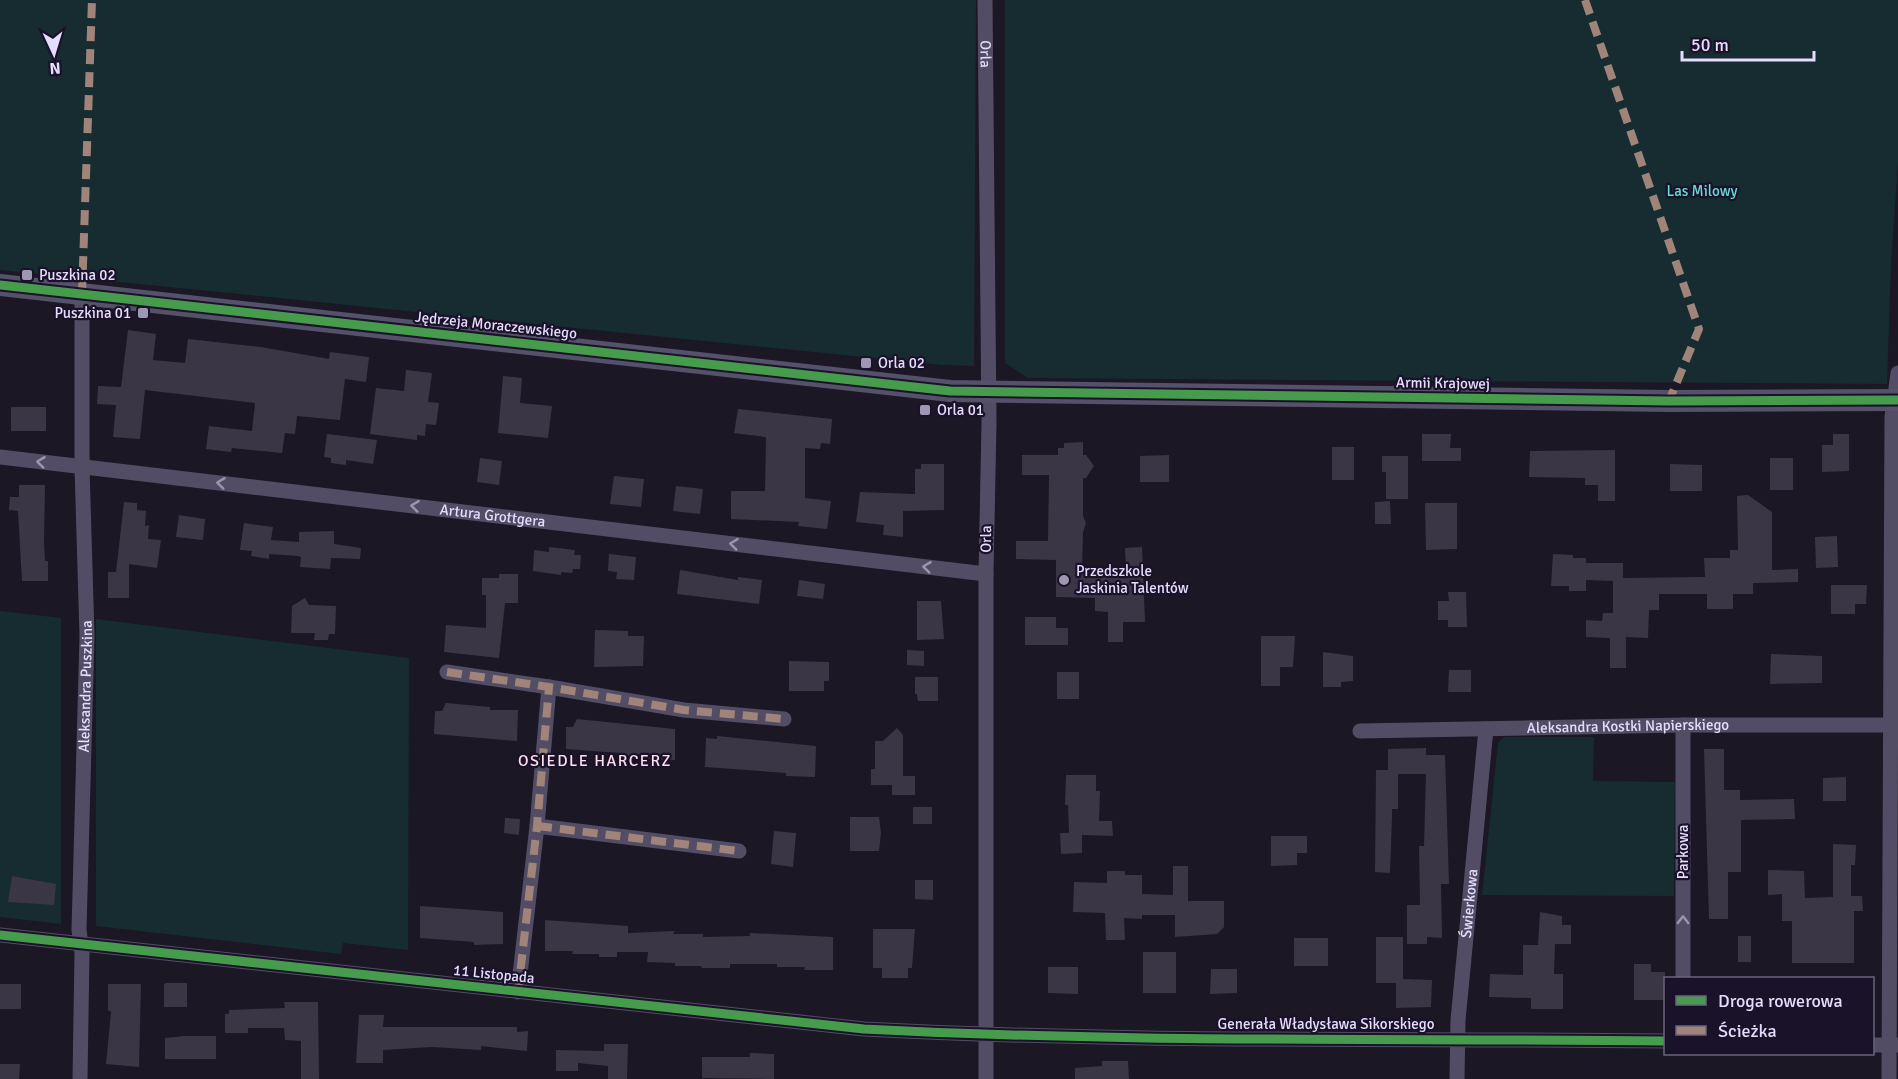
<svg xmlns="http://www.w3.org/2000/svg" width="1898" height="1079" font-family="Signika,sans-serif">
<style>
.green{fill:#162c31}
.building{fill:#3b3645}
.lines{fill:none;stroke-linecap:round;stroke-linejoin:round}
.street{stroke:#524d64;stroke-width:15}
.secondary{stroke:#56516a;stroke-width:22}
.quiet{stroke:#a18479;stroke-width:8;stroke-dasharray:15 8;stroke-linecap:butt}
.cycleway-casing{stroke:#1a1229;stroke-width:13}
.cycleway{stroke:#469c4c;stroke-width:9}
.oneway{stroke:#9c94b0}
.poi-dot{fill:#9f97b1;stroke:#1a1229;stroke-width:2}
.labels{text-anchor:middle;stroke-width:4.5;stroke-linejoin:round;paint-order:stroke}
.street-label{font-size:15px;fill:#e6dcfd;stroke:#1a1229}
.park-label{font-size:15px;fill:#6adbd3;stroke:#1a1229}
.poi-label{font-size:15px;fill:#e6dcfd;stroke:#1a1229;text-anchor:start}
.neighbourhood-label{font-size:16px;letter-spacing:1.5px;fill:#fddeec;stroke:#1a1229}
</style>
<rect width="100%" height="100%" fill="#1b1724"/>
<path class="green" d="M0,0H976L974,366L943,365L0,270Z
M1005,0H1898V163L1891,263L1887,384L1028,378L1005,363Z
M0,611L61,618V924L0,917Z
M96,619L409,658L408,950L343,943L341,954L96,926Z
M1504,737H1594L1593,781L1675,782L1674,896L1482,895L1498,743Z"/>
<path class="building" d="M128,330L156,334L153,360L185,363L188,339L261,347L329,359L330,352L369,357L366,382L345,379L340,420L297,416L295,434L285,433L282,453L232,448L231,452L206,449L209,426L252,431L255,403L145,390L140,439L113,437L116,405L97,404L98,386L121,387Z
M406,370L432,373L428,402L439,403L436,425L426,424L425,436L417,435V440L370,434L376,388L404,391Z
M503,376L522,378L520,403L552,406L548,438L498,433Z
M11,407H46V431H11Z
M738,409L832,419L830,444L821,443L820,449L805,448V498L831,501L827,529L798,526L799,522L731,519V491H765L766,437L734,433Z
M327,434L377,440L373,464L346,460V465L331,463V458L324,457Z
M1422,434H1451L1450,448H1461V461H1422Z
M1833,434H1849V471L1822,472V445H1833Z
M1083,442V455H1086L1094,466L1086,478H1083V516L1086,523L1083,532L1082,569L1126,570L1125,548L1142,547L1145,622H1123V642H1108V612L1095,611V598L1056,597V560L1016,559V541H1048L1049,475H1022V455H1058V448H1064V443Z
M1332,447H1354V480H1332Z
M1615,450V501H1598V485H1585V478L1529,477L1530,451Z
M1169,455V482H1140V456Z
M1382,456H1408V499H1386V472H1382Z
M480,458L502,461L499,485L477,482Z
M1770,458H1793V490H1770Z
M921,464H944V510L903,511V537L883,535L884,525L856,522L860,492L915,494V469H921Z
M1670,464L1702,465V491H1670Z
M614,476L644,479L641,507L610,504Z
M19,485H45L44,543L45,561H48V581H22L18,511L9,510L10,497H19Z
M676,486L703,489L700,514L673,511Z
M1748,495L1772,512V570L1798,569V582L1753,583V594H1733V609H1707V594H1659V610H1649L1648,638L1626,637V668H1610V638L1586,637V620L1602,621L1603,613H1613V581L1586,580V591H1569V586H1551L1553,554L1573,555V558H1586V563H1623V578L1705,577L1704,558H1730V550H1738L1737,496Z
M1390,501L1391,524H1375V502Z
M124,502L137,503V510L146,511L145,526L149,525L148,539L161,540L157,568L129,564V598H108V572H116Z
M1425,503H1457V549L1426,550Z
M179,515L205,519L203,540L176,537Z
M244,523L273,527L271,540L299,542V532L334,531V544L361,548L360,559L331,558L330,569L300,567L301,557L298,556L269,554V559L251,556L252,551L240,550Z
M1837,536L1838,567L1816,568L1815,537Z
M549,547L575,550L574,555H581L580,569H573L572,573L561,572V575L533,571L534,550L549,552Z
M609,554L636,557L634,580L616,579L617,572L608,571Z
M680,570L738,580V577L762,580L759,604L677,594Z
M499,574H518V603H505L499,658L444,652L446,625L486,628V595H482V578H499Z
M799,580L825,584L823,599L797,596Z
M1831,585H1867L1866,604H1855V614H1831Z
M1448,592H1466L1467,627H1448V620H1438V601H1449Z
M305,598L309,605L336,606L335,634H329L328,640H314L315,633H291L292,606Z
M917,601H941L944,639L917,640Z
M1025,617H1056V628H1068V645H1025Z
M595,630L628,631V636H644L643,666L594,667Z
M1261,636H1295L1293,667H1280V686H1261Z
M907,650L924,651V666L907,665Z
M1323,652L1353,656V681L1341,682V687H1323Z
M1771,654L1822,656V683L1770,684Z
M789,661L829,662V681H824V691H789Z
M1449,670H1471V692H1448Z
M1057,672H1079V699H1057Z
M915,677H938V701H918L917,694H915Z
M446,703L490,707V710H518L517,741L434,734L435,711H442Z
M577,719L675,729V760L646,759L647,756H620V753L566,749V727H573Z
M897,728L903,735V776H915V795H892V785H871V769H875V741H883Z
M717,736L816,746L815,777L786,776V773L705,767L706,738L717,739Z
M1426,748V755H1445L1449,884H1441L1442,938L1427,937V944H1407V905H1420L1419,846H1424L1426,774H1398V809H1392V818L1390,873L1375,872L1376,770H1388V749Z
M1704,749H1724V790H1740V800L1794,799L1795,819L1741,820V872H1728V919H1709Z
M1066,775H1096V791H1100L1099,821H1112L1113,836L1082,835V853L1061,854L1060,833H1069L1068,805H1065Z
M1846,777V801H1823V778Z
M913,807H932V824H913Z
M850,817H879L881,833L879,851H850Z
M505,818L520,819L519,835L504,833Z
M774,831L796,833L793,867L771,864Z
M1271,836H1307V853H1297V865L1271,866Z
M1833,844L1856,845L1855,865H1851V896H1862L1863,911H1854V963H1792V921H1782V894L1768,895V870L1804,871L1805,898L1833,897Z
M1173,866H1188V901H1224V927L1217,934L1175,937V915H1142V919L1124,918L1125,940H1106L1105,913L1073,912L1074,882L1107,883V871H1125V875H1142V894L1173,895Z
M12,876L56,884L54,905L8,902Z
M915,880H933V900L915,899Z
M420,906L503,912V944L474,945V942L420,938Z
M1540,912L1562,916V925H1571V944H1555L1554,974H1563V1009H1531V998L1489,997L1490,974L1523,975V945H1538Z
M545,920L628,926V933L675,931L673,934H703V937L750,936V933L833,937V970H804L805,967H777V964H730V968H702L701,966H675V963L647,962L648,952H617V957H599V954H572L573,951H545Z
M873,929H915L912,968H908V978H882V968H873Z
M1738,936H1751V962H1738Z
M1376,937H1403V979L1432,980L1431,1007L1396,1008V983H1376Z
M1294,938H1328V966H1294Z
M1143,952H1176V993H1143Z
M1634,964H1651V972H1665V1000H1634Z
M1048,967H1078V994L1048,993Z
M1211,969H1237V993L1210,994Z
M166,983H187V1007H164V984Z
M0,984H21V1009H0Z
M108,984H141L139,1067L106,1064L111,1012L108,1010Z
M284,1002H318L319,1079H301V1041L285,1040L284,1028H248V1033H225V1014H229V1010L285,1008Z
M359,1015H384L383,1027H517V1032L528,1031L527,1051L481,1046V1050L432,1047L383,1050V1063H356Z
M184,1036H216V1059H165V1038Z
M604,1044H628L627,1079H608V1066L578,1063V1071H556V1050L604,1051Z
M750,1053L774,1054V1079L702,1078V1057H750Z
M1102,1061H1128L1129,1079H1075V1068L1102,1066Z
M0,1064H20L19,1079H0Z"/>
<g class="lines">
<g class="street">
<path id="s1" d="M985,0L989,423L986,574V1079"/>
<path id="s2" d="M0,457L986,574"/>
<path d="M447,672L549,687L684,710L784,719"/>
<path id="s3" d="M1360,731L1683,725H1898"/>
<path d="M537,826L739,851"/>
<path d="M0,935L864,1029C1131,1043 1398,1038 1666,1041"/>
<path d="M1683,978V725"/>
<path d="M518,992L537,826L549,687"/>
<path d="M1872,1045H1898"/>
<path id="s4" d="M80,1079L82,953L79,930L87,636L82,467V294"/>
<path id="s5" d="M1457,1079L1458,1020L1486,729"/>
<path d="M1889,1079L1892,417L1898,373"/>
</g>
<path class="secondary" d="M0,285L950,391L1669,401L1898,400"/>
<path class="quiet" d="M1585,0L1699,329L1669,401
M82,294L92,0
M447,672L549,687L684,710L784,719
M537,826L739,851
M518,992L537,826L549,687"/>
<g class="cycleway-casing">
<path id="cycleway" d="M0,285L950,391L1669,401L1898,400
M0,935L864,1029C1131,1043 1398,1038 1666,1041"/>
</g>
<use href="#cycleway" class="cycleway"/>
</g>
<defs><path id="oneway-chevron" d="M-2-3.5L2.5 0L-2 3.5" fill="none" stroke-width="1.6" stroke-linecap="round" stroke-linejoin="round" transform="scale(1.5)"/></defs>
<g class="oneway">
<use href="#oneway-chevron" transform="translate(41 462) rotate(-173)"/>
<use href="#oneway-chevron" transform="translate(221 483) rotate(-173)"/>
<use href="#oneway-chevron" transform="translate(415 506) rotate(-173)"/>
<use href="#oneway-chevron" transform="translate(734 544) rotate(-173)"/>
<use href="#oneway-chevron" transform="translate(927 567) rotate(-173)"/>
<use href="#oneway-chevron" transform="translate(1683 920) rotate(-90)"/>
</g>
<g class="poi-dot">
<rect x="21" y="269" width="12" height="12" rx="3"/>
<rect x="137" y="307" width="12" height="12" rx="3"/>
<rect x="860" y="357" width="12" height="12" rx="3"/>
<rect x="919" y="404" width="12" height="12" rx="3"/>
<circle cx="1064" cy="580" r="6"/>
</g>
<g class="labels">
<g class="street-label">
<text dy="5" stroke="none"><textPath href="#s1" startOffset="54">Orla</textPath></text>
<text transform="translate(496 325) rotate(6)" y="5">Jędrzeja Moraczewskiego</text>
<text transform="translate(1443 383) rotate(1)" y="5">Armii Krajowej</text>
<text dy="5" stroke="none"><textPath href="#s2" startOffset="496">Artura Grottgera</textPath></text>
<text transform="translate(986 539) rotate(-89)" y="5">Orla</text>
<text dy="5" stroke="none"><textPath href="#s4" startOffset="393">Aleksandra Puszkina</textPath></text>
<text dy="5" stroke="none"><textPath href="#s3" startOffset="268">Aleksandra Kostki Napierskiego</textPath></text>
<text transform="translate(1683 852) rotate(-90)" y="5">Parkowa</text>
<text dy="5" stroke="none"><textPath href="#s5" startOffset="176">Świerkowa</textPath></text>
<text transform="translate(494 974) rotate(6)" y="5">11 Listopada</text>
<text x="1326" y="1029">Generała Władysława Sikorskiego</text>
</g>
<g class="park-label">
<text x="1702" y="196">Las Milowy</text>
</g>
<g class="poi-label">
<text x="39" y="280">Puszkina 02</text>
<text x="131" y="318" text-anchor="end">Puszkina 01</text>
<text x="878" y="368">Orla 02</text>
<text x="937" y="415">Orla 01</text>
<text x="1076" y="576">Przedszkole<tspan x="1076" dy="17">Jaskinia Talentów</tspan></text>
</g>
<g class="neighbourhood-label">
<text x="595" y="766">OSIEDLE HARCERZ</text>
</g>
</g>
<rect x="1664" y="977" width="210" height="78" fill="#1a1229" stroke="#6c637e" stroke-width="1.5"/>
<rect x="1676" y="996" width="30" height="9" fill="#469c4c" stroke="#6c637e" stroke-width="1.5"/>
<text x="1718" y="1007" font-size="18" fill="#e6dcfd">Droga rowerowa</text>
<rect x="1676" y="1026" width="30" height="9" fill="#a18479" stroke="#6c637e" stroke-width="1.5"/>
<text x="1718" y="1037" font-size="18" fill="#e6dcfd">Ścieżka</text>
<g transform="translate(54 54) rotate(176)" stroke="#1a1229" stroke-width="4.5" paint-order="stroke">
<path d="M0-4.5L10 22L0 15L-10 22Z" fill="#e6dcfd"/>
<text y="-9" font-size="16" font-weight="bold" text-anchor="middle" fill="#e6dcfd">N</text>
</g>
<path d="M1682 51v9h132v-9" fill="none" stroke="#e6dcfd" stroke-width="3"/>
<text x="1691" y="51" font-size="18" fill="#e6dcfd" stroke="#1a1229" stroke-width="4.5" paint-order="stroke">50 m</text>
</svg>
